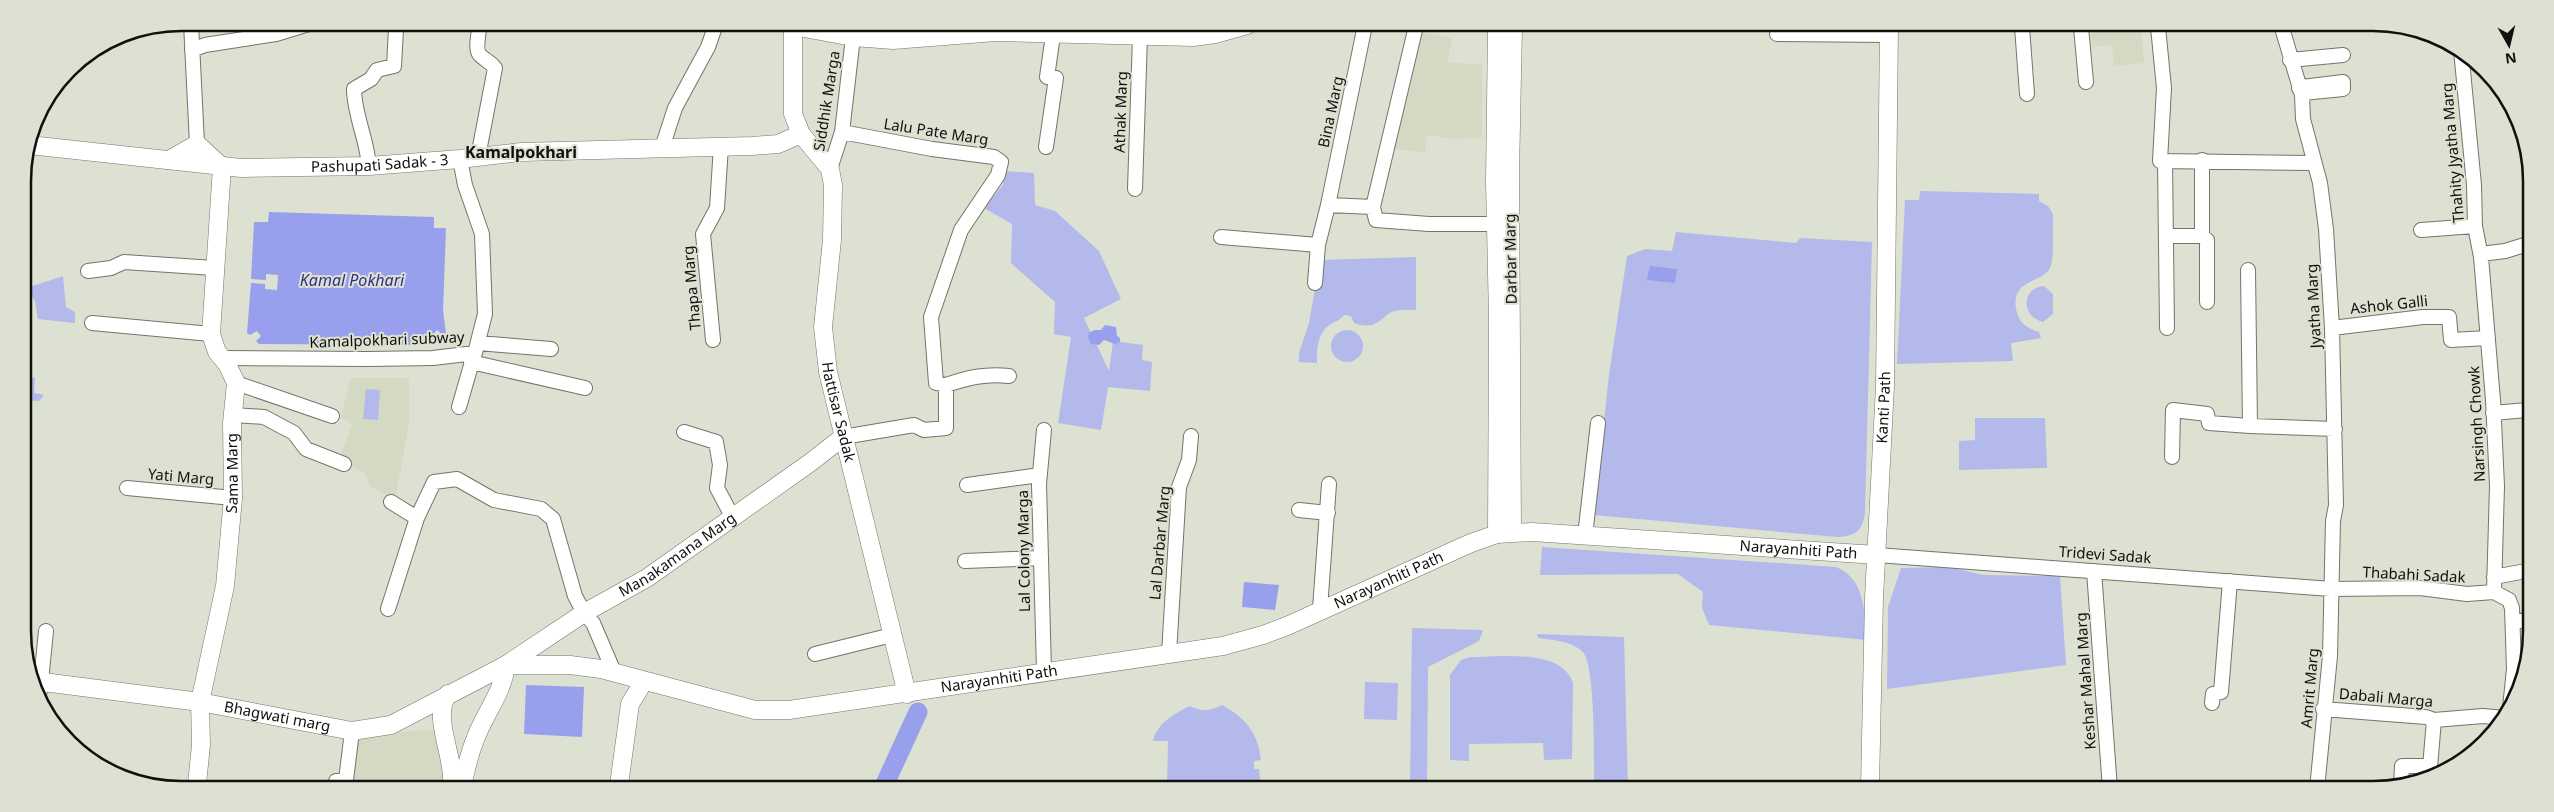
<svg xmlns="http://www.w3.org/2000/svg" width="2554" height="812" font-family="'Noto Sans',sans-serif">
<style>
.built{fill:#d3d9c2}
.green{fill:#b3b9eb}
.forest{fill:#989fed}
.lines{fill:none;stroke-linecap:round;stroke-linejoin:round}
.river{stroke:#989fed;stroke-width:19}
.minor-casing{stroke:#727668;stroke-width:16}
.major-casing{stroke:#727668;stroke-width:19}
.minor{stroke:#fff;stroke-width:14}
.major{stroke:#fff;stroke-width:18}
.labels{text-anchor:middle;stroke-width:4;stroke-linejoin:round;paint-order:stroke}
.street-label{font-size:15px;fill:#10110c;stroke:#dde1d2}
.neighbourhood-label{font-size:16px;font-weight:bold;fill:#10110c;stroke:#dde1d2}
.water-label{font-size:16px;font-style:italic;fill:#332e86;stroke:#dde1d2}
.rim{fill:none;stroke:#10110c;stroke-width:2.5}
</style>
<rect width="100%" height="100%" fill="#dde1d2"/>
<path class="built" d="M2091,27H2141L2144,63L2114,66L2112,45L2092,47Z
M1418,32L1452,38L1447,63L1482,64V138L1454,139L1427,135L1425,153L1390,148Z
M351,378H409V423L395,501L370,486L366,475L343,460L341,455L352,425L341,417Z
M438,730L447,785H351L356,739L378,733Z"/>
<path class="green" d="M237,23H282L276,29L237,36Z
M1004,171L1034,173L1035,205L1055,211L1099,251L1121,299L1084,318L1109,371L1113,341L1143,345L1142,360L1152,362L1150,391L1108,387L1101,430L1058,423L1071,337L1054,334L1055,302L1011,263L1012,224L984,208L1003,185Z
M1920,191L2039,194V201L2048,206L2053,214C2052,227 2055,258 2050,268C2042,284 2008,278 2017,313C2020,324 2029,329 2039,332L2041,338L2011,343L2013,361L1897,364L1905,200H1919Z
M1676,232L1796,243L1800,238L1872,242L1865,513C1862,531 1856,536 1837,537L1594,515L1609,375L1627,256L1645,249L1672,251Z
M1416,257V310C1410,310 1402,309 1395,311C1381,314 1380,332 1354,323L1351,316L1344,315C1340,321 1334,321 1328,326C1317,335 1317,350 1317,363L1299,362V353L1309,323L1320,260Z
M63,276L66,307L75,312V323L38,319L35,301L27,288Z
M2044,286L2053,294V314L2043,322C2021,317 2021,288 2044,286Z
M1331 346a16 16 0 1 1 32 0a16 16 0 1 1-32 0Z
M24,375L35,378L34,393L44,395L39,401L24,400Z
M366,389L380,390L378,420L363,419Z
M1975,418H2045L2047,468L1959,470V441L1975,440Z
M1542,547L1836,567C1866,579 1864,613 1867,640L1709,625L1702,608L1703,592L1678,574L1540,575Z
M1951,567L1983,575L2060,576L2066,665L1887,689L1888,607L1901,568Z
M1412,628L1483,630L1479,641L1428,667L1427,787H1410Z
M1537,634L1624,637L1628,787H1594C1594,764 1596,663 1582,651C1571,641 1552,640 1538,638Z
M1470,657C1499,657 1562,648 1573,683L1572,759L1544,760L1543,743L1469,744V761L1450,760V675L1461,660Z
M1365,682L1398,683L1397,720L1364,719Z
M1222,705C1246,718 1258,733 1261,760L1254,761V769H1259L1261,787L1167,786L1168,741H1153C1157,723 1175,713 1190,706C1202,712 1210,711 1222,705Z"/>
<path class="forest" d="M269,212L434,217V228H446L443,310L446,334L443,335L437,330L432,336L437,340L436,345L259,344L256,341L261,336L257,331L250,335L247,333L251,283L265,284V289L277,290L278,275L266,274V280L251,279L254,222H268Z
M1650,266L1677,269L1675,283L1647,280Z
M1105,325L1116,327L1117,336L1120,338V342L1115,344L1104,340L1099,345L1091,344L1088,337L1089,333L1094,330H1101Z
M1244,582L1279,585L1275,610L1242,607Z
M526,685L584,687L582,737L524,734Z"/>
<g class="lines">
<path class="river" d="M884,786L918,712"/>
<g class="minor-casing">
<path id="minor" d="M191,23L197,144
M892,24L893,40
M2022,27L2027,94
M2081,27L2086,82
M2158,27L2164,88L2160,161L2314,163
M2282,28L2302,95L2303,119L2320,183L2326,229L2332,328L2336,505L2333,521L2330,656L2317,789
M1777,34L1889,35
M192,50L205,45L276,34L312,23
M2461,50L2474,185L2475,226L2481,257L2493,400L2497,486L2494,592
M2290,60L2343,55
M2299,88L2303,93L2343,89V82L2302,87L2301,90
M842,132L932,149L994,157L1001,162L998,175L961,230L931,317L936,383L946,385V428L924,430L914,425L843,437
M1046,147L1056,78L1047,77L1053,35
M662,148L675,108L708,47L716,24
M478,157L495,68C490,61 484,60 480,55C474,49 480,32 479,23
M2202,160V236L2207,240V302
M2165,161L2167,328
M369,166C367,139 354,114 354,89L371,79L377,70L394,66L396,29L393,23
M830,169L842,132L853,37
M1135,189L1140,36
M1328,205L1365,25
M1373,207L1416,26
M2421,230L2475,226
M2166,236H2202
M1221,237L1318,245
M2481,254L2505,251L2528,244
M2248,270L2250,426L2335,429
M88,271L111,268L124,262L214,268
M1315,283L1318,245L1328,205L1373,207L1376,220L1429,224H1496
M92,323L211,334
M2332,328L2423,317H2449L2451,340L2488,338
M713,340L703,234L717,208L721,146
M478,343L551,349
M223,358L368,359L433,358L475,353L485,314L482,234L465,185L460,159
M471,362L585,388
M236,383L332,416
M946,385C967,378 986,373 1009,376
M459,407L474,355
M2493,413L2527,410
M233,415L264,417L294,433L306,449L344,464
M1044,430L1039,484L1044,671
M684,432L716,442L720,465L717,488L733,518
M2172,457L2173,410L2207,414L2209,423L2250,426
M967,485L1040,475
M127,488L233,498
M391,502L417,518
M1299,510L1328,513
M1585,536L1598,423
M1877,555L2331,589L2420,588L2467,594L2494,592
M965,561L1040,558
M2094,571L2110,789
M2494,577L2526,571
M2494,592L2509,600L2512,608L2514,669L2510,708
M388,609L417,518L434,482L457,479L494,500L541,509L553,519L575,596L584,613L593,623L614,672
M1320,609L1329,484
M2513,619L2526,622
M815,654L892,635
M1169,654L1179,487L1189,460L1191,436
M40,691L46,631
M2212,703L2213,694L2221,692L2230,581
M2323,709L2426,717L2434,720L2483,716L2505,718
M2429,779L2434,720
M336,784V781L346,780L352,731
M2401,785L2402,766H2430"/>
</g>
<g class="major-casing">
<g id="major">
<path id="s1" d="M793,24V114L801,134L830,169L833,185L832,240L823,327L828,372L907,694"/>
<path d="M793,26L853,37L893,40L996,32L1193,37L1215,34L1247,25"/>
<path id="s2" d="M29,145L241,168L369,166L460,159L521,152L752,146L778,144L801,134"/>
<path d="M169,160L197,144L222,167"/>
<path d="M1512,532L1510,174L1513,26"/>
<path d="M1497,534L1498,318L1495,182L1497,26"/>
<path id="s3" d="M506,665H570L601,669L755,710H789L1223,646L1263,635L1287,626L1471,543L1497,534L1532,532L1877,555"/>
<path id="s4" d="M35,681L200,702L352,731L391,725L506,665L584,613L647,578L811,462L843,437"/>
<path d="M448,694C431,717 455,756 452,785"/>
<path id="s5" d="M197,784L201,745L200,702L225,586L233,498L232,423L236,383L227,364L217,352L211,334L222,167"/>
<path d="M462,785C466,770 469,754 475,740C484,714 503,693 506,665"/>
<path d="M619,785L630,704L644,681"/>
<path id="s6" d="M1870,788L1874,598L1885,386L1889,27"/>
</g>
</g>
<use href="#minor" class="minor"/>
<use href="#major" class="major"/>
</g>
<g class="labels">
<g class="street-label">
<text transform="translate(827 101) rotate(-81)" y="5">Siddhik Marga</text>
<text transform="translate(1121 112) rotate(-88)" y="5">Athak Marg</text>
<text transform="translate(1331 112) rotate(-78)" y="5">Bina Marg</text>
<text transform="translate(936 132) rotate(9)" y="5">Lalu Pate Marg</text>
<text transform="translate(2453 153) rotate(-95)" y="5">Thahity Jyatha Marg</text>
<text dy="5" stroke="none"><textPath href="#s2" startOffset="352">Pashupati Sadak - 3</textPath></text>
<text transform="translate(1511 259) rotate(-91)" y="5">Darbar Marg</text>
<text transform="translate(692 288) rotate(-95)" y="5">Thapa Marg</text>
<text transform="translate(2389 305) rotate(-6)" y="5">Ashok Galli</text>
<text transform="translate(2314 306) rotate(-93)" y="5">Jyatha Marg</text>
<text transform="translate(387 340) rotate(-2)" y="5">Kamalpokhari subway</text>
<text dy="5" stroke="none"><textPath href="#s6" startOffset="381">Kanti Path</textPath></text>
<text dy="5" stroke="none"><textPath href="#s1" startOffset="402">Hattisar Sadak</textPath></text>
<text transform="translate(2477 424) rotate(-93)" y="5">Narsingh Chowk</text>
<text dy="5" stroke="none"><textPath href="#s5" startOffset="314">Sama Marg</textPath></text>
<text transform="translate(181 477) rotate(5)" y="5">Yati Marg</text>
<text transform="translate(1160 543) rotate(-85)" y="5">Lal Darbar Marg</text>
<text dy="5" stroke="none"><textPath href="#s3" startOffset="1326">Narayanhiti Path</textPath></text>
<text transform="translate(1024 551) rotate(-91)" y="5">Lal Colony Marga</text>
<text dy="5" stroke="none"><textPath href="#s4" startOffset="694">Manakamana Marg</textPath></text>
<text transform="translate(2105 555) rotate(4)" y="5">Tridevi Sadak</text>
<text transform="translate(2414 575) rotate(3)" y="5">Thabahi Sadak</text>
<text dy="5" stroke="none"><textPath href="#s3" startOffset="906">Narayanhiti Path</textPath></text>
<text dy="5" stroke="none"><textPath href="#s3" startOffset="501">Narayanhiti Path</textPath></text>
<text transform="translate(2086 681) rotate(-94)" y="5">Keshar Mahal Marg</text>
<text transform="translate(2310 688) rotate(-85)" y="5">Amrit Marg</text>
<text transform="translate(2386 698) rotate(5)" y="5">Dabali Marga</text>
<text dy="5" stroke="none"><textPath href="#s4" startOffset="245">Bhagwati marg</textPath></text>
</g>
<g class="neighbourhood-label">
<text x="521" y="158">Kamalpokhari</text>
</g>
<g class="water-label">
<text x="352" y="286">Kamal Pokhari</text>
</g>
</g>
<path d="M0 0H2554V812H0ZM181 31H2373A150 150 0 0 1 2523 181V631A150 150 0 0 1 2373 781H181A150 150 0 0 1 31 631V181A150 150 0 0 1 181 31Z" fill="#dde1d2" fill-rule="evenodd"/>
<path class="rim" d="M181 31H2373A150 150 0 0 1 2523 181V631A150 150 0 0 1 2373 781H181A150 150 0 0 1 31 631V181A150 150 0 0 1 181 31Z"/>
<g transform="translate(2509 45) rotate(172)" stroke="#dde1d2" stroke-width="4" paint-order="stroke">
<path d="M0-4L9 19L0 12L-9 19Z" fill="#10110c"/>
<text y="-8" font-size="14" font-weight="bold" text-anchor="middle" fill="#10110c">N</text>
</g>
</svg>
